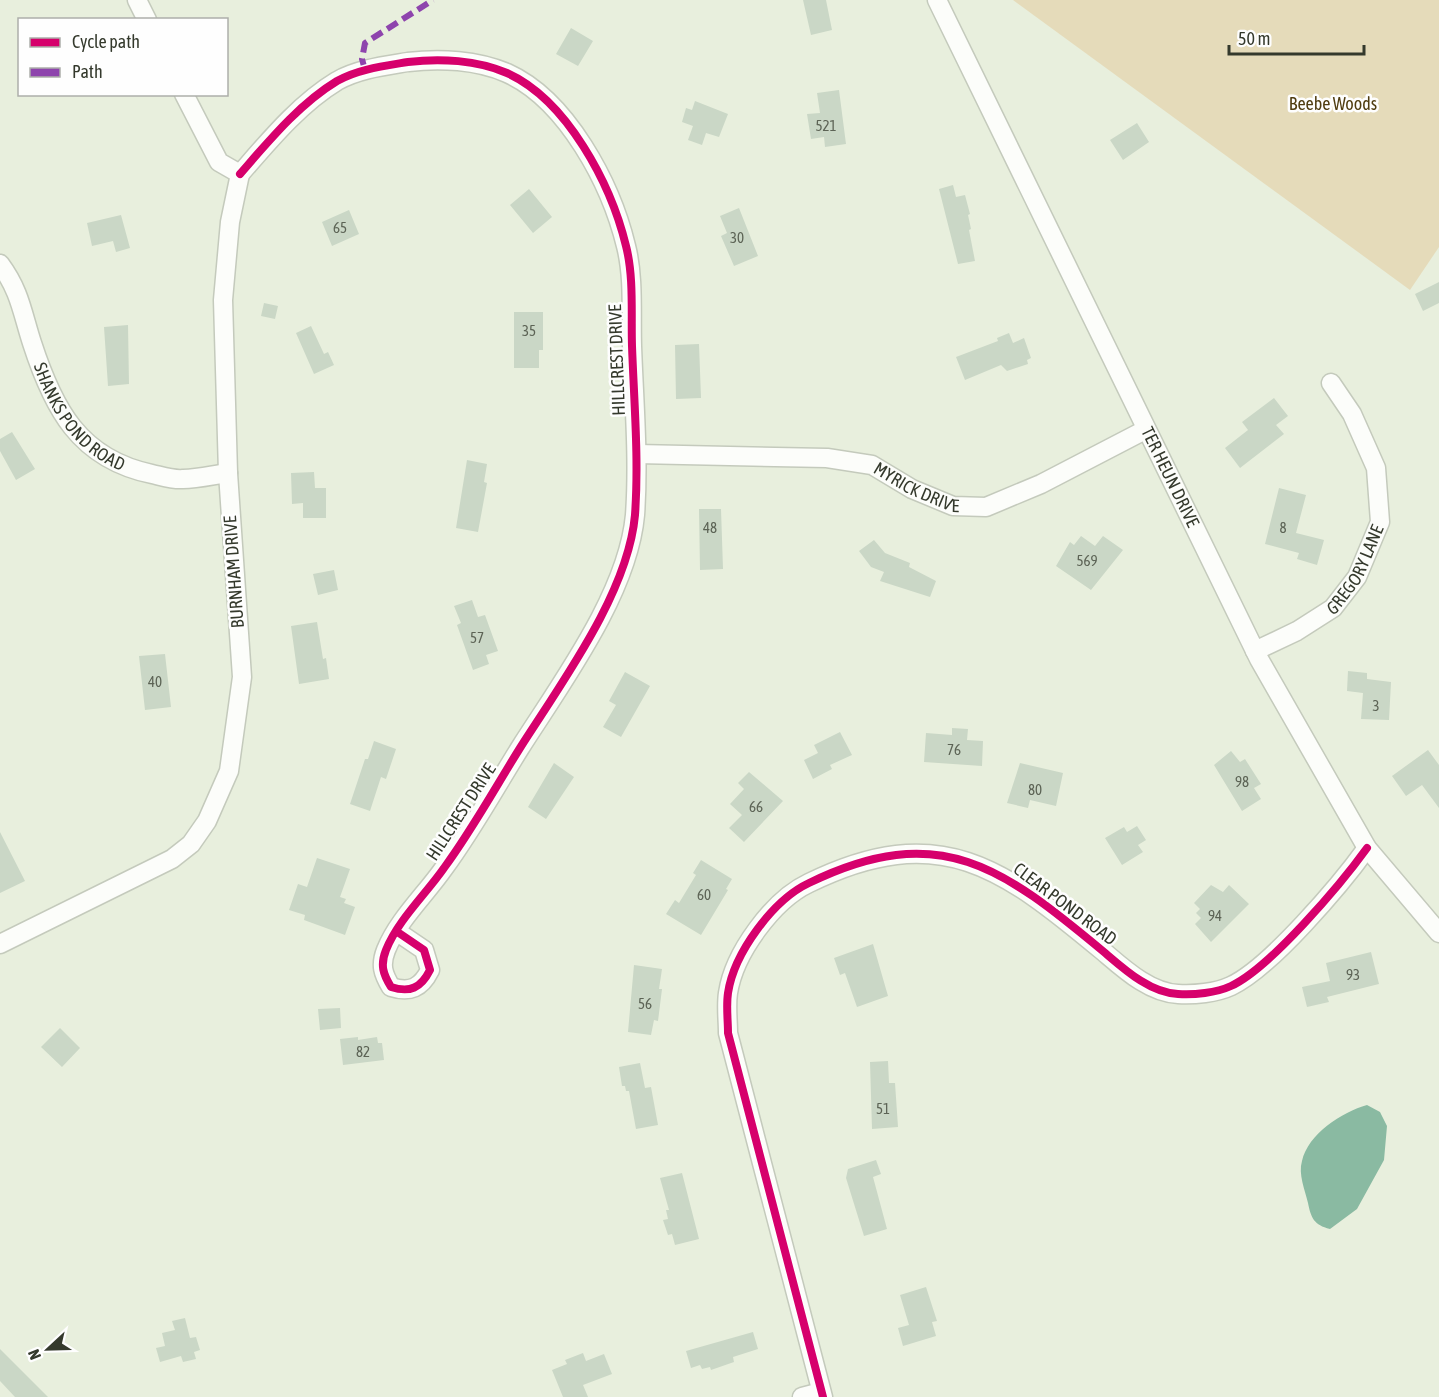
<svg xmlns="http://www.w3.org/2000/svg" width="1439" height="1397" font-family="'Asap Condensed',sans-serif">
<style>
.green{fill:#e5dbba}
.water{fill:#8abaa2}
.building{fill:#cad7c6}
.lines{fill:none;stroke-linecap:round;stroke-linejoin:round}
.minor-casing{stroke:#c4cabc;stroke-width:21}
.minor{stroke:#fcfdfa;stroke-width:18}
.quiet{stroke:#8e44ad;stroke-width:6;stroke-dasharray:12 6;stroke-linecap:butt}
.cycleway-casing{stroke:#fefefe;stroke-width:11}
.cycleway{stroke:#d6006c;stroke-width:8}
.labels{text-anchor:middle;stroke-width:5;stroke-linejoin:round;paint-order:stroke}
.number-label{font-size:15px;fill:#5c6355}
.park-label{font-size:18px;fill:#503d11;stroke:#fefefe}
.street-label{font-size:18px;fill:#34392c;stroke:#fefefe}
</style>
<rect width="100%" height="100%" fill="#e8efdd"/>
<path class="green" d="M1013,0H1439V247L1410,290Z"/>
<path class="water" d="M1367,1105L1380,1112L1387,1126L1384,1160L1357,1209L1330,1229C1314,1225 1311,1218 1308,1203C1305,1190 1298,1174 1302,1161C1308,1134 1342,1112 1367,1105Z"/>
<path class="building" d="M803,0H826L832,30L811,35Z
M571,28L593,41L578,66L556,54Z
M839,90L846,144L825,147L824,137L811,139L807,114L820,113L817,93Z
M695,101L728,114L719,137L706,133L702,145L688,140L693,126L682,122L686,108L692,110Z
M1137,123L1149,142L1123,160L1110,140Z
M953,185L956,197L965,195L970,214L968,215L971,229L969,230L975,261L958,264L939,189Z
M529,189L552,217L533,233L510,205Z
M739,208L758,256L734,266L721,236L727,233L720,216Z
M349,210L359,234L332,246L322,222Z
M121,215L130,248L116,252L113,241L92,246L87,223Z
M1439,282V303L1423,311L1415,294Z
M264,303L278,306L275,319L261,316Z
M514,312H543V350H539V368H514Z
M128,325L129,384L108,386L104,327Z
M311,326L324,354L328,352L334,365L314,374L296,333Z
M1009,333L1013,343L1024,338L1031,358L1027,360L1028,364L1007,371L1001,365L965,380L956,357L998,341L997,338Z
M699,344L701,398L676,399L675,345Z
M1274,398L1288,416L1276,425L1284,434L1240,468L1225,448L1248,430L1242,422Z
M12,432L35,469L16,480L0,451V439Z
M467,460L487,464L484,482L487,483L478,532L456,528Z
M314,472L315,488H326V518H303V503L292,504L291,473Z
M1279,488L1306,495L1296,533L1324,540L1317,565L1297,559L1299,553L1265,544Z
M699,509H721L723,569L700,570Z
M1081,536L1095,546L1103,536L1123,550L1091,590L1056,566L1070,542L1074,545Z
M874,540L885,553L910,563L909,567L936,581L930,597L880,581L884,572L871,567L859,551Z
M334,570L338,590L318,595L313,574Z
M472,600L478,617L485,615L498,651L486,655L489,664L473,670L457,625L461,623L454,606Z
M317,622L323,659L326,658L329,679L299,684L291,626Z
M165,654L171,707L145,710L139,656Z
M1348,671L1367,673V679L1391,682L1389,720L1361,719L1363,693L1347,691Z
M625,672L650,686L621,737L603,727L616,705L609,701Z
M952,728L968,729L967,740L983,741L982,766L924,762L926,733L952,735Z
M840,732L852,755L830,765L832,769L813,779L804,760L818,753L814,745Z
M374,741L396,749L386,779L381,777L370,811L350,804L365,759H368Z
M1428,750L1439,765V808L1422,785L1406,796L1392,776Z
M1231,751L1240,762L1245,759L1261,784L1254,788L1261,799L1242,811L1214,765Z
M554,763L574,777L546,819L528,807Z
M1020,763L1063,773L1056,806L1030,800L1028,808L1007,803Z
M749,772L783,801L744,842L729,828L742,815L730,804L744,789L738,783Z
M1137,826L1146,840L1138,845L1143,852L1122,865L1105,838L1124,827L1127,832Z
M0,832L25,881L0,893Z
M317,858L350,869L340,897L346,899L344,903L355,907L345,935L304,920L305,915L289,910L298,884L307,887Z
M701,860L732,879L726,889L728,890L701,935L666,914L675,900L679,903L696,875L693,873Z
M1211,885L1223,892L1229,885L1249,904L1211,942L1195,924L1201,918L1196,913L1200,909L1194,903Z
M873,944L888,996L857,1007L845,973L840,975L834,958Z
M1371,952L1379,984L1327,997L1329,1002L1307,1007L1302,987L1330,981L1326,963Z
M634,965L662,969L659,989H662L658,1021L654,1020L651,1035L628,1032Z
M340,1008L341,1028L320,1030L318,1009Z
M60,1028L80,1048L62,1067L41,1047Z
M358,1037V1040L377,1037L378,1043H382L384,1060L343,1065L340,1039Z
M888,1061L889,1083H895L898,1127L872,1129L870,1062Z
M640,1063L645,1088L651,1087L658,1125L636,1129L629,1091H626L625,1086H622L619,1067Z
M876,1160L881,1174L873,1177L887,1229L864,1236L846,1178L848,1169Z
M682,1173L699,1239L675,1245L672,1234L668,1235L663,1220L668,1219L666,1210H669L660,1178Z
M926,1287L937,1321L932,1322L936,1336L903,1346L898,1328L909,1325L900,1295Z
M185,1318L190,1338L196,1337L200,1350L194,1352L196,1359L183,1362L181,1356L160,1362L156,1348L165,1346L162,1333L175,1330L172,1321Z
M753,1332L758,1349L733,1357L734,1362L711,1370L710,1367L702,1369L700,1365L691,1368L686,1351Z
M0,1349L48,1397H15L0,1381Z
M583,1353L586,1361L604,1354L612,1374L583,1385L588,1397H563L552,1370L567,1364L565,1360Z"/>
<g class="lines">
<g class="minor-casing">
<g id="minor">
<path d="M137,0L147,20"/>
<path id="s1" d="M937,0L1259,659L1367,848L1439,933"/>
<path d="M240,174C268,142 299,104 337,81C358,69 384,66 408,62C440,58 477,60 507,73C567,100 611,184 626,246C634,277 631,314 632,346C634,402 639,459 635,515C628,593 562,682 520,748C495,788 472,830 444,868C426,894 398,920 386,950C380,965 383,974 391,987C410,993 421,988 430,970L424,950L396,931"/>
<path id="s2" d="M0,264C20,291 22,312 32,343C53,408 79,459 152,474C161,476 173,480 183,479C198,479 213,475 228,473"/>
<path id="s3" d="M637,454L827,458L872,465L912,489L953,506L986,507L1041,484L1145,430"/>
<path id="s4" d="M1255,651L1297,631L1333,608L1357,577L1380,522L1376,468L1352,414L1331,383"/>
<path d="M0,944L172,859L191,844L207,821L229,771L242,677L228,473L223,300L230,222L240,174L219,162L184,94"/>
<path d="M802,1397L821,1392"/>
<path d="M823,1397L728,1033C728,1020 726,1006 728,993C734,953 773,900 809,883C940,819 1003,868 1104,952C1124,969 1150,993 1178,994C1194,995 1216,993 1231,986C1270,968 1341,884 1367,848"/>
</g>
</g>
<use href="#minor" class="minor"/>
<path class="quiet" d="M365,70L362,59L365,43L433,0"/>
<g class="cycleway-casing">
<path id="cycleway" d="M240,174C268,142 299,104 337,81C358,69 384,66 408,62C440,58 477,60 507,73C567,100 611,184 626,246C634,277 631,314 632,346C634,402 639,459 635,515C628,593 562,682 520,748C495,788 472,830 444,868C426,894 398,920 386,950C380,965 383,974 391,987C410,993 421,988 430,970L424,950L396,931
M823,1397L728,1033C728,1020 726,1006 728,993C734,953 773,900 809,883C940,819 1003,868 1104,952C1124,969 1150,993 1178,994C1194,995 1216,993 1231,986C1270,968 1341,884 1367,848"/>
</g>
<use href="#cycleway" class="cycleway"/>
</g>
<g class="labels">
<g class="number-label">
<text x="826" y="131">521</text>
<text x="340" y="233">65</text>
<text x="737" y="243">30</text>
<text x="529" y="336">35</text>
<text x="710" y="533">48</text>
<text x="1283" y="533">8</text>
<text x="1087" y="566">569</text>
<text x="477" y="643">57</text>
<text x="155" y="687">40</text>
<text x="1376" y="711">3</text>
<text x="954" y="755">76</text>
<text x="1242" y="787">98</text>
<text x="1035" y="795">80</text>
<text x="756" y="812">66</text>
<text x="704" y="900">60</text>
<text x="1215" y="921">94</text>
<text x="1353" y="980">93</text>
<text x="645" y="1009">56</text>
<text x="363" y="1057">82</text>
<text x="883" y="1114">51</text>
</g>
<g class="park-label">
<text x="1333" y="110">Beebe Woods</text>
</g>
<g class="street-label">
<text transform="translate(617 360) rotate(-92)" y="6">HILLCREST DRIVE</text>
<text dy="6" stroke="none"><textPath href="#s2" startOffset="176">SHANKS POND ROAD</textPath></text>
<text dy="6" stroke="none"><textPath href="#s1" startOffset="531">TER HEUN DRIVE</textPath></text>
<text dy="6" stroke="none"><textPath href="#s3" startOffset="286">MYRICK DRIVE</textPath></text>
<text dy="6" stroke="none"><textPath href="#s4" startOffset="134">GREGORY LANE</textPath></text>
<text transform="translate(234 572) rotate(-94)" y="6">BURNHAM DRIVE</text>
<text transform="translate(461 812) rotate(-57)" y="6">HILLCREST DRIVE</text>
<text transform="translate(1065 904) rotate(37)" y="6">CLEAR POND ROAD</text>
</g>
</g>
<rect x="18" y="18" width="210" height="78" fill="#fefefe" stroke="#adafaa" stroke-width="1.5"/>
<rect x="30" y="38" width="30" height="9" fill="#d6006c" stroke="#adafaa" stroke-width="1.5"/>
<text x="72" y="48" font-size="18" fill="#34392c">Cycle path</text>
<rect x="30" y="68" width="30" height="9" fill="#8e44ad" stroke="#adafaa" stroke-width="1.5"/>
<text x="72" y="78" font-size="18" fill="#34392c">Path</text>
<g transform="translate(48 1349) rotate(248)" stroke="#fefefe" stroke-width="4.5" paint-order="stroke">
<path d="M0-4.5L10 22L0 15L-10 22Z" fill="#34392c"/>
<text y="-9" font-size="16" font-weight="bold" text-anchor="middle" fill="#34392c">N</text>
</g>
<path d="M1229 45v9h135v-9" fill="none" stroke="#34392c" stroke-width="3"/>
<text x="1238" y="45" font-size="18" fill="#34392c" stroke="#fefefe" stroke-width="4.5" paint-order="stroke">50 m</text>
</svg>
